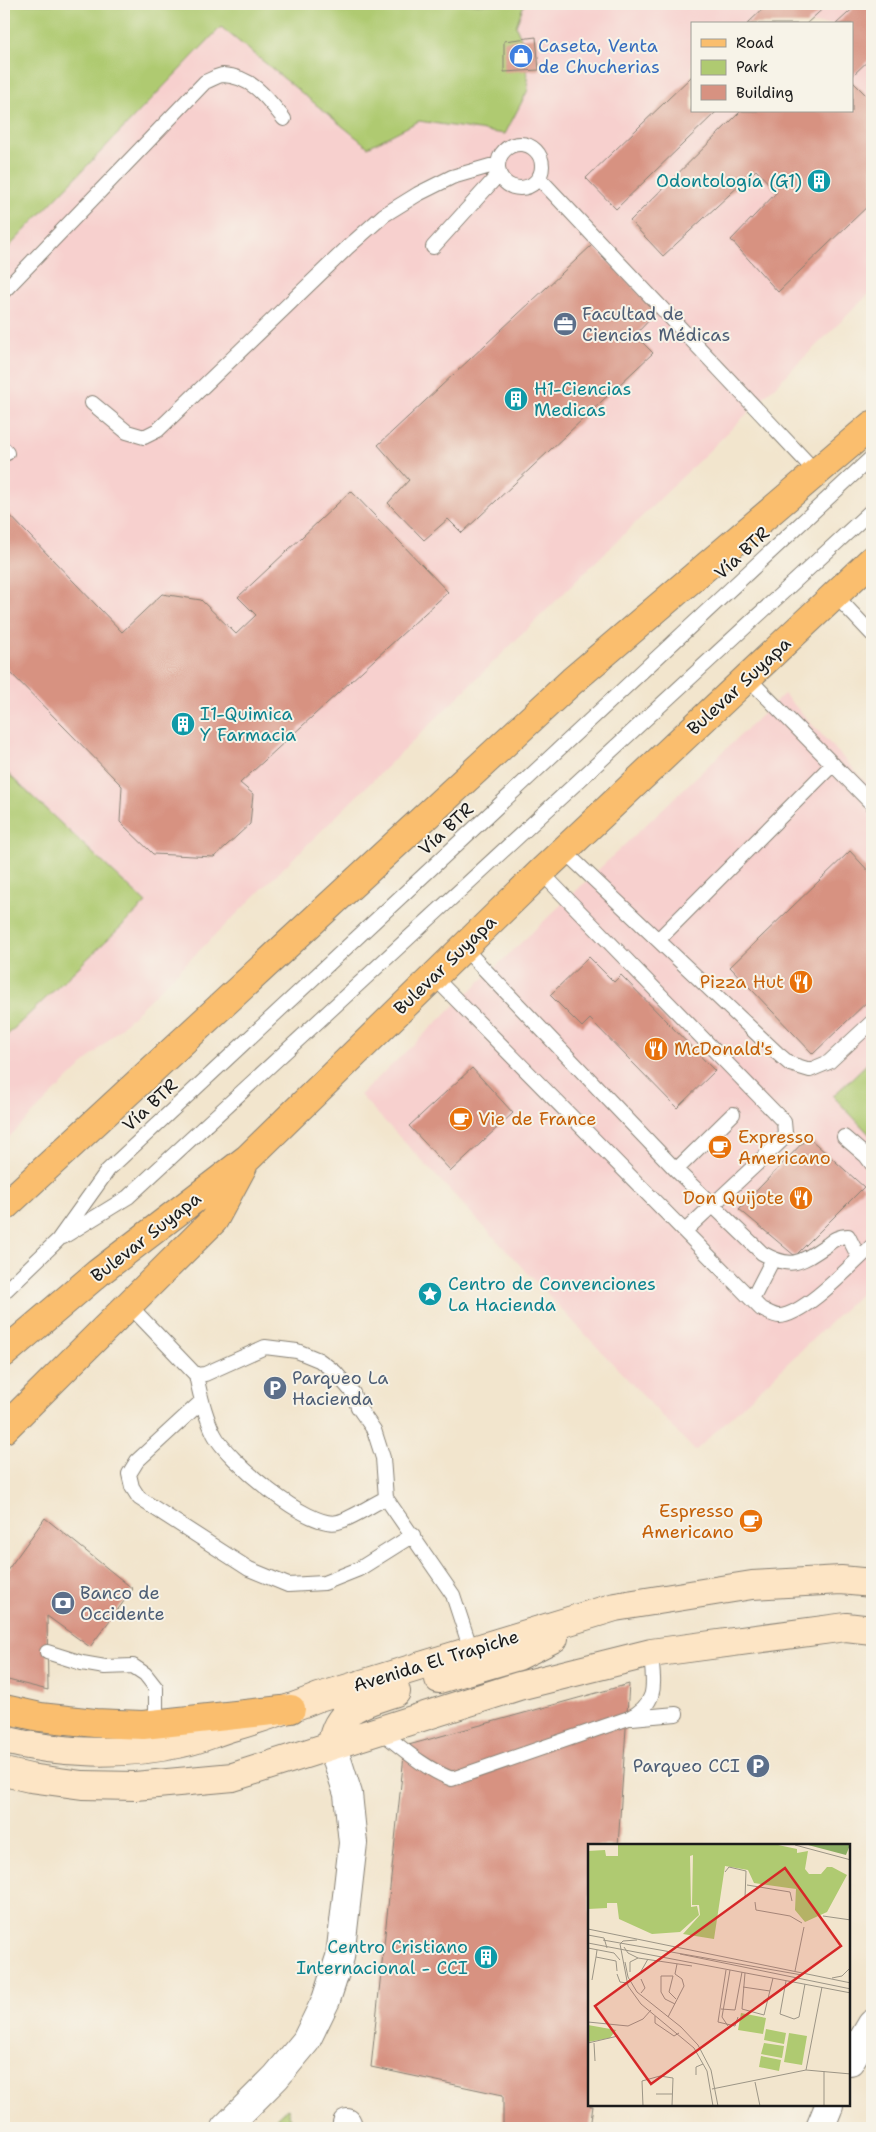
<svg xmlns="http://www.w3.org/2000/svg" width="876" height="2132" font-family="'Shantell Sans',sans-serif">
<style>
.built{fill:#f7d0ce;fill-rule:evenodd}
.green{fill:#afca71;stroke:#667346}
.park{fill:url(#park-crowns);stroke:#667346}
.building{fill:#d79281}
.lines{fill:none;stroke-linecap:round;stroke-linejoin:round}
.lane-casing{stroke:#878074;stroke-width:16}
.street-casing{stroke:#878074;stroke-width:30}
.secondary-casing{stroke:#878074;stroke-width:30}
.primary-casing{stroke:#878074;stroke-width:30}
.lane{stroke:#fff;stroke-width:14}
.street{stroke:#fff;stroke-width:28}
.secondary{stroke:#fde5c5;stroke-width:28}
.primary{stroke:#fabe6e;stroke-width:28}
.labels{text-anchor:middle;stroke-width:4;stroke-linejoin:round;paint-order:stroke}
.shop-label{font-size:18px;fill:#366cbe;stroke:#f7f3e8;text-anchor:start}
.culture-label{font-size:18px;fill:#0d838f;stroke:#f7f3e8;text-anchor:start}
.service-label{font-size:18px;fill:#4e5e75;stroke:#f7f3e8;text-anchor:start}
.street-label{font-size:18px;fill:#1c1c1c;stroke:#f7f3e8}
.food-label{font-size:18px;fill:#c56008;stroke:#f7f3e8;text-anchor:end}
.inset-road{fill:none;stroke:#9c9586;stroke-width:1}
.view{fill:#d62828;fill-opacity:0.15;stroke:#d62828;stroke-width:2.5}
.inset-edge{fill:none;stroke:#1c1c1c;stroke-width:2.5}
</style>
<defs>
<pattern id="park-crowns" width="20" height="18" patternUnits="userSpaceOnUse" patternTransform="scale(1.25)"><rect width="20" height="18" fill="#afca71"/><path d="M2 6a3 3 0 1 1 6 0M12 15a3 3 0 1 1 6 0" fill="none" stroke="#96ad61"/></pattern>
</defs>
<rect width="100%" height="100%" fill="#f7f3e8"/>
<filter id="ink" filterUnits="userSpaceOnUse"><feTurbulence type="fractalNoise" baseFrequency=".02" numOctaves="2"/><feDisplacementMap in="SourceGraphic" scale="10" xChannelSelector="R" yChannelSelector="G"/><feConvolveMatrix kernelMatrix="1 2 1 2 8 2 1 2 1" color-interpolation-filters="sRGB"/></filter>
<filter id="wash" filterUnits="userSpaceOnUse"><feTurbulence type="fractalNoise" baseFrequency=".0096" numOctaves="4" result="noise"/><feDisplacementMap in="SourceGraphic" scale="20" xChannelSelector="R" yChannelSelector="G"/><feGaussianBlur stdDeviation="1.12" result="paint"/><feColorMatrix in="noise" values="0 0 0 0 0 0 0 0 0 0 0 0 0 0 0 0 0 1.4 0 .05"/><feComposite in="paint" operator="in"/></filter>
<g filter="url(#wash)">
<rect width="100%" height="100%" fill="#f2e5cd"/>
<path class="built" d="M4,4H872V291L4,1142ZM692,24H852V111H692Z
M784,694L872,789V1283L695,1451L360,1095Z"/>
<path class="green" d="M4,4H524L516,26L525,48L528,90L505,134L419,121L368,147L221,27L4,252Z
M4,770L146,903L4,1038Z
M872,1059V1137L833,1096Z"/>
<path class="park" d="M288,2108L291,2128H266Z"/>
<g id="blocks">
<path class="building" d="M768,4H828L806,24H747Z
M858,4H872V57L852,76V24H836Z
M536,37L539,70L504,72V41Z
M692,76V111H717L616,209L586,178Z
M852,81L872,101V202L778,292L731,240L777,192L756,170L663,256L630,221L741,111H852Z
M592,245L657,312L635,335L653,353L462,533L448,519L424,540L388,503L409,480L378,445Z
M351,491L448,592L240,783L253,794L250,824L214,857L153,854L120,822L122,786L4,666V509L122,632L162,594L201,600L236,634L256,615L238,597Z
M850,851L872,875V997L813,1054L730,967Z
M589,957L614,982L621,975L715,1071L677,1108L590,1019L582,1027L550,995Z
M472,1068L513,1113L451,1171L409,1126Z
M808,1137L864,1187L795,1256L739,1209Z
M45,1518L133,1589L90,1647L47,1616L48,1690L4,1679V1575Z
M629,1684L618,1846H590V2106H593L590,2128H503V2095L371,2067L405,1746Z"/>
</g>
</g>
<g filter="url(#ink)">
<use href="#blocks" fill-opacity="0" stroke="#878074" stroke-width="1"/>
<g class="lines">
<g class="lane-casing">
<path id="lane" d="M498 166a22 22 0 1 1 44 0a22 22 0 1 1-44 0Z
M539,178L816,472
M433,247L499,174
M4,291L205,82C211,80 218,75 223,75C252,76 268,99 284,119
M92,403L127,432L144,437L158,430L348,247L384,215L418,194L452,177L497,164
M4,449L7,453
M835,595L872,634
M747,677L872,804
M564,851L777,1053L790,1064L810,1070L829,1062L872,1022
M541,872L784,1122L785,1133L780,1142L685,1231
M659,939L833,764
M463,947L676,1170L762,1253C792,1270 800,1263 827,1245C834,1239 839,1236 848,1236L859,1258
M433,976L761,1309C766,1311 774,1316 779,1316C805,1315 852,1264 872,1246
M844,1137L866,1156L872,1164
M676,1170L733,1114
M63,1237L128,1197L872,510
M4,1292L58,1240L108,1170L872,457
M752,1300L773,1259
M129,1305L196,1375L205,1374L265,1347L297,1351L319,1360L335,1372L353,1393L358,1407L374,1430L383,1458L386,1498L453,1595L471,1650
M196,1375C200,1395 205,1416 214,1434C226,1459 309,1530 338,1522C351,1519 373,1504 386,1498
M202,1401L137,1461L129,1474L132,1487L139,1498L249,1569L288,1585L324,1583L359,1569L413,1535
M47,1652L82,1663L105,1667L133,1666L145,1674L156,1688V1723
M632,1718L676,1714
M379,1730C402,1748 425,1769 452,1779L629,1718C660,1702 653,1683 651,1653"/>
</g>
<g class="street-casing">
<path id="street" d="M850,2061L872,2024
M225,2128L276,2077L306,2041L326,2000L340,1957L353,1843L348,1794L332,1744
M346,2128L347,2123
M820,2128L829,2106"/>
</g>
<g class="secondary-casing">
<path id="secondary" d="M439,1679L518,1656L554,1638
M4,1740C60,1754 125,1756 182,1743C198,1740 213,1733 229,1728C259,1719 290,1709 319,1697L615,1607L752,1585L841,1580L872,1583
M332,1744C336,1708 366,1702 396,1692
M4,1772L30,1778L82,1785L135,1786L233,1777L519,1686L651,1653L846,1627L872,1630"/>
</g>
<g class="primary-casing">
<path id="primary" d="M4,1207L572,681L872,425
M4,1353L98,1273L248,1158L541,872L872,560
M4,1429L214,1220L243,1166
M4,1709L40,1717L95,1723L143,1725L291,1709"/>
</g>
<use href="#lane" class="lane"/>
<use href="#street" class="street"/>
<use href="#secondary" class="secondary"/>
<use href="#primary" class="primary"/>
</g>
</g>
<defs>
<g id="shop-disc" transform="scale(1.25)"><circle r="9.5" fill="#3f7fe0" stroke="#f7f3e8"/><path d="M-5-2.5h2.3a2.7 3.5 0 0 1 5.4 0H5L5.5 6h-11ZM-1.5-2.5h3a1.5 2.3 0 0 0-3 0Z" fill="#fff"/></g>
<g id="building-disc" transform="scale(1.25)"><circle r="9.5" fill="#0f9aa8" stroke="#f7f3e8"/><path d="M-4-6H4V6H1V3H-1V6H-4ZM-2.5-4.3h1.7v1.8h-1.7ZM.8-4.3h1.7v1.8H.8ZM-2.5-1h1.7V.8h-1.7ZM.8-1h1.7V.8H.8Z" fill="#fff"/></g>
<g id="office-disc" transform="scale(1.25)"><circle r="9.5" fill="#5c6f8a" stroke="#f7f3e8"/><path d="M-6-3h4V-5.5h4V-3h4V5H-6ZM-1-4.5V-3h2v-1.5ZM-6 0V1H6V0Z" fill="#fff"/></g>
<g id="restaurant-disc" transform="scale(1.25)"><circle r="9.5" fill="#e8710a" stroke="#f7f3e8"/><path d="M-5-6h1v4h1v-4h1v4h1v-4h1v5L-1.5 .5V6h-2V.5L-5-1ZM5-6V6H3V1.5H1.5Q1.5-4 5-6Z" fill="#fff"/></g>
<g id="cafe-disc" transform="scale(1.25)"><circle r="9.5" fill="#e8710a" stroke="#f7f3e8"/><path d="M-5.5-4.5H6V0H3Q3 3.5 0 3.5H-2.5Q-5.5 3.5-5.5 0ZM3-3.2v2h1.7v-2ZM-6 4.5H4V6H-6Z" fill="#fff"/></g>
<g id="sight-disc" transform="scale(1.25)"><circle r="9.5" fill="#0f9aa8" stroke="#f7f3e8"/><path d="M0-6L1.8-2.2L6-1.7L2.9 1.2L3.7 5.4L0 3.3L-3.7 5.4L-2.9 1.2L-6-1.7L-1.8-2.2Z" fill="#fff"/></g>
<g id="parking-disc" transform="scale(1.25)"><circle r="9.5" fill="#5c6f8a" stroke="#f7f3e8"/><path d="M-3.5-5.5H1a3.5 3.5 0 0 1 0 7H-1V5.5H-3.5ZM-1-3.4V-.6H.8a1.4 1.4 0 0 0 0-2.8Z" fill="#fff"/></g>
<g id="bank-disc" transform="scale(1.25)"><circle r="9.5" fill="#5c6f8a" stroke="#f7f3e8"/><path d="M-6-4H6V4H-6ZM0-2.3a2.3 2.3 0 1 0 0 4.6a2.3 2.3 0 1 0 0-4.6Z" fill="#fff"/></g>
</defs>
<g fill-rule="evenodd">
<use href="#shop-disc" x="521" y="56"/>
<use href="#building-disc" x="819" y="181"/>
<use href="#office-disc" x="565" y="324"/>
<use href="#building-disc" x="516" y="399"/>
<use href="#building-disc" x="183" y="724"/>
<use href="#restaurant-disc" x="801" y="982"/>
<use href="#restaurant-disc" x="656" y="1049"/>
<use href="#cafe-disc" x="461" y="1119"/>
<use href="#cafe-disc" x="720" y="1147"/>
<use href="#restaurant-disc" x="801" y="1198"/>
<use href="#sight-disc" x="430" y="1294"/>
<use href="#parking-disc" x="275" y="1388"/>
<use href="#cafe-disc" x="751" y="1521"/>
<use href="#bank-disc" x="63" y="1603"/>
<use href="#parking-disc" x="758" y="1766"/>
<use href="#building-disc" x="486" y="1957"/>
</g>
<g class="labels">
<g class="shop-label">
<text x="538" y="52">Caseta, Venta<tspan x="538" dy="21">de Chucherias</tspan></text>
</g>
<g class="culture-label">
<text x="802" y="187" text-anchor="end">Odontología (G1)</text>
<text x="534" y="395">H1-Ciencias<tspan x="534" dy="21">Medicas</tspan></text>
<text x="200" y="720">I1-Quimica<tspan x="200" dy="21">Y Farmacia</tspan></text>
<text x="448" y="1290">Centro de Convenciones<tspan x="448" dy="21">La Hacienda</tspan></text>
<text x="468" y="1953" text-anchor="end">Centro Cristiano<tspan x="468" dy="21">Internacional - CCI</tspan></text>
</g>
<g class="service-label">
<text x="582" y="320">Facultad de<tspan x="582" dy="21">Ciencias Médicas</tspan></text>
<text x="292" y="1384">Parqueo La<tspan x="292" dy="21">Hacienda</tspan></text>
<text x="80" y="1599">Banco de<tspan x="80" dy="21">Occidente</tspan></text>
<text x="740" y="1772" text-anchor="end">Parqueo CCI</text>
</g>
<g class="street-label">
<text transform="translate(742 553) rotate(-43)" y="6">Vía BTR</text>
<text transform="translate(739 686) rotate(-43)" y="6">Bulevar Suyapa</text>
<text transform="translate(446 829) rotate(-43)" y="6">Vía BTR</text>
<text transform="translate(445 965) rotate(-44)" y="6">Bulevar Suyapa</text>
<text transform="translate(150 1105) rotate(-43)" y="6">Vía BTR</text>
<text transform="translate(146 1237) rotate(-38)" y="6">Bulevar Suyapa</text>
<text transform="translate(436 1661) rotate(-17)" y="6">Avenida El Trapiche</text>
</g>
<g class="food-label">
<text x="784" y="988">Pizza Hut</text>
<text x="674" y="1055" text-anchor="start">McDonald's</text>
<text x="478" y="1125" text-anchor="start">Vie de France</text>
<text x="738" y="1143" text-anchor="start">Expresso<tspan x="738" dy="21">Americano</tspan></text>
<text x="784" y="1204">Don Quijote</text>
<text x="734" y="1517">Espresso<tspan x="734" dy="21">Americano</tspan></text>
</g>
</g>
<g transform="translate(588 1844)">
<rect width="262" height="262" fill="#f2e5cd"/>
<path d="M30,1H190L209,5V9L220,7L217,25L221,30H233L239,23H244L259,31L239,68L217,78L207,66L208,45L166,39L160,26L137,22L126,95L95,90L112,71L111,61H104L105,11L102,12L103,63L109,62L111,71L92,88L64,90L31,75L29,59H19V64L0,65V7L17,6L18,12H30ZM153,169L178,174L175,190L150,186ZM178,185L198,189L196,200L176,196ZM201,189L219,192L214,221L196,218ZM176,199L196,202L194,214L173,210ZM173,212L193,216L191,227L171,223Z" fill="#afca71"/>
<path d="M220,1H262L258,11Z" fill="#8bae63"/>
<path d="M0,181L28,186L22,194L0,198Z" fill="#afca71"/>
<path class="inset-road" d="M207,1L263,16M137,28L141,23L158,27L157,54M159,41L202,48L204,57M167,58L168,66L202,72L214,79M235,72L263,76M0,85L263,139M0,91L16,94L19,104M15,96L214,131M49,96L35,97L32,100L40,142L53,160L106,204L119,227L125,262M0,99L263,149M36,103L40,109L50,114L104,122M0,104L26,109L32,116M9,106L8,113L28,117L29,127M92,110L263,145M37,118L40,133L49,148L93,183L110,201L123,226L130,262M138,126L130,178L147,182L150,173M207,127L216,83M42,128V118L50,114M52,129L60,115M157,129L154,165L176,171L185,134M29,130L32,138L39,139M85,132H73V148L77,155L87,160M85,132L81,148L88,155M244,134L254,132L263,123M53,135L57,144L53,149M4,136L8,113M198,137L192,170L206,175L211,173L217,140M155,143L182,147M133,165L147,166L154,128M67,172V179L86,192L91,189M80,173L96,142L94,135L87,130L89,120M0,178L40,182L55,175L63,166M140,182L134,173L142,126M0,199L30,192M6,199L7,217M218,226L234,143M108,231V223L115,220M167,238L172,262M124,245L218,226L263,230M68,250H84M55,262L54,237L72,232L85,234L84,262M236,262V227"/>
<path class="view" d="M197,24L253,102L63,240L7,162Z"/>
<rect width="262" height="262" class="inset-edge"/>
</g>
<rect width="876" height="2132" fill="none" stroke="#f7f3e8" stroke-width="20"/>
<rect x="691" y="22" width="162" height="90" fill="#f7f3e8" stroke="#9f9d96"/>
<rect x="701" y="39" width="25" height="8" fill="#fabe6e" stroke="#9f9d96"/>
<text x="736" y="48" font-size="15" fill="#1c1c1c">Road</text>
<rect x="701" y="60" width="25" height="15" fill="#afca71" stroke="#9f9d96"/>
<text x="736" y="72" font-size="15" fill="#1c1c1c">Park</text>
<rect x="701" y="85" width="25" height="15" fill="#d79281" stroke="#9f9d96"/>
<text x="736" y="98" font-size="15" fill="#1c1c1c">Building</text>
</svg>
